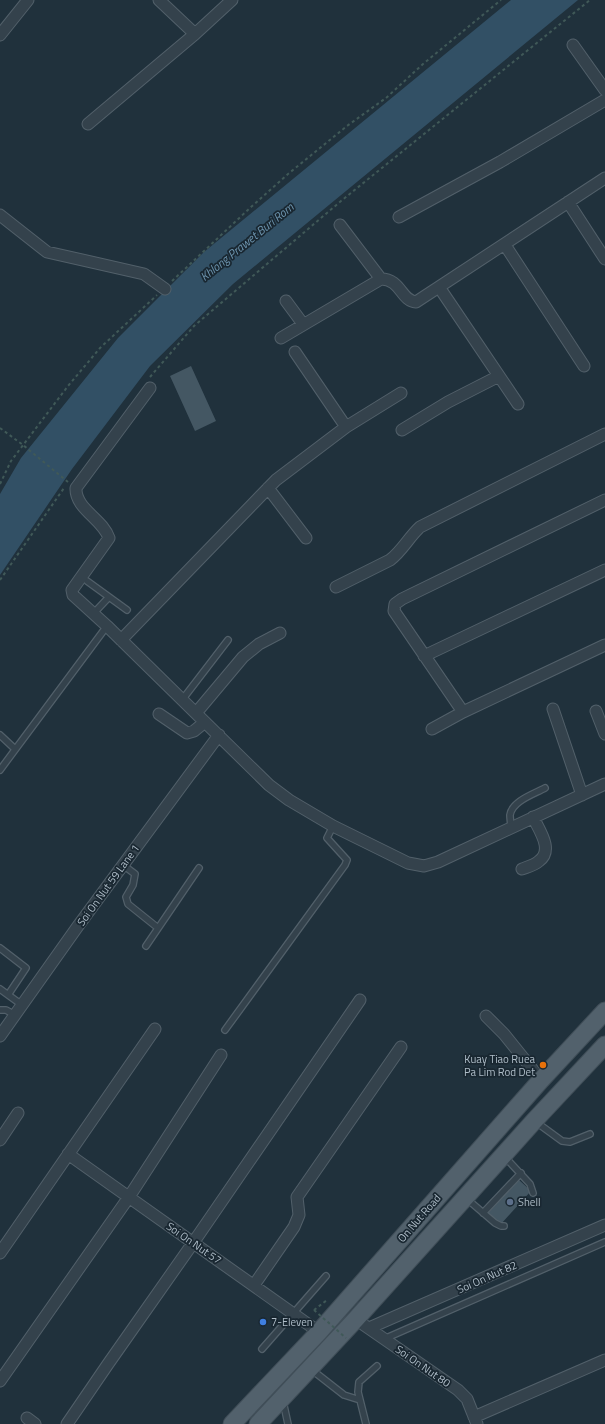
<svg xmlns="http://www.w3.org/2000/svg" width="605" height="1424" font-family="'Titillium Web',sans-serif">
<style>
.water{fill:#325065}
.building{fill:#445763}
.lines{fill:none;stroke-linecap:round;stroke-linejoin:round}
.service-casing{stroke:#52606a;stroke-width:8}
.minor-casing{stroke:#52606a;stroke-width:13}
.primary-casing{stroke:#404e58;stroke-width:19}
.path{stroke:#405958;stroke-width:2;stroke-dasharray:3 3;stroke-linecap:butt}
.service{stroke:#34424c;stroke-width:5.5}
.minor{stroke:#34424c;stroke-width:11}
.primary{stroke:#52616c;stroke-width:17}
.path-bridge{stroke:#405958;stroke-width:2;stroke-dasharray:3 3;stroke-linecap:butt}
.food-dot{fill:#e8710a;stroke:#192731;stroke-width:1.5}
.service-dot{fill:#5c6f8a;stroke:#192731;stroke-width:1.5}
.shop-dot{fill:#3f7fe0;stroke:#192731;stroke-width:1.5}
.labels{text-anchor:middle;stroke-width:3.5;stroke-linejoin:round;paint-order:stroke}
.street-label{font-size:11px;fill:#afbdc8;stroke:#192731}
.poi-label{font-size:11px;fill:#afbdc8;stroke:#192731;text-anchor:start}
.water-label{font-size:12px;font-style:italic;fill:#6d94ae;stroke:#192731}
</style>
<rect width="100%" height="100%" fill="#20313c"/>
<path class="water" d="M511,0H578L233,284L150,366L72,469L0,575V494L21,458L118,338L204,252Z"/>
<path class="building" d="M191,366L216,421L195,431L170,376Z
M519,1180L531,1191L501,1224L488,1213Z"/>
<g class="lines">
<g class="service-casing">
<path id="service" d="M87,581L127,610
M93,614L109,597
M182,700L228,640
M0,735L15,749
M0,770L107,626
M511,828C511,824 510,819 510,815C512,801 534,794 545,788
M123,865L135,874L133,885L126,897L128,904L158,928
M146,946L199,868
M0,948L26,968L8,995
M0,989L22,1005
M0,1010H6L15,1015
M225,1030L345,865L347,860L327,838L333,826
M536,1122L562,1141L570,1142L590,1134
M504,1156L530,1184L533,1193
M467,1199L495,1223L501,1226H504
M483,1213L521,1173
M384,1339L605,1242
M262,1349L326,1276
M312,1370L344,1395L360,1400
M283,1401L288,1424
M366,1424L358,1392L359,1382L377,1366"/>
</g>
<g class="minor-casing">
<path id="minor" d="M159,0L195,34
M0,35L28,0
M573,45L605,90
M88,124L195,34L232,0
M568,202L605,259
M0,215L47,252L144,274L165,289
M399,217L500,162L605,100
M340,225L381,279
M505,245L584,366
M439,287L518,404
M286,301L303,324
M281,338L381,279C401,279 401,301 416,302L605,178
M295,352L346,427
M150,388L76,488C75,509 103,519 109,538L72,590L73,595L107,626L269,785L289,800L333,826L408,863L424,866L438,862L605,784
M402,430L448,402L499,376
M268,488L306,538
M336,587L390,560C402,551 409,537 420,527L605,434
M121,640L276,480L346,427L401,393
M424,656L605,570
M553,709L582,795
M596,711L605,734
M463,712L394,611L395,604L402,599L605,500
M196,713L243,657L259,644L280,633
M159,714L187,733L194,731L205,722
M432,729L463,712L605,645
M522,869C527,867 535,865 539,861C554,850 539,830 533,817
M486,1016L504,1034L541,1080
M0,1036L78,926L219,735
M0,1140L18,1113
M68,1154L319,1332
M0,1253L155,1029
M254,1285L294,1227L299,1215L297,1197L401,1047
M364,1325L458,1390L467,1399L477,1424
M369,1328L605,1225
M0,1381L129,1197L221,1055
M474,1417L605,1360
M27,1418L35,1424
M67,1424L108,1364L193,1243L360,1000"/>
</g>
<g class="primary-casing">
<path id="primary" d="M232,1424L319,1332L541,1080L605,1011
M258,1424L356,1319L534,1121L605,1045"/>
</g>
<path class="path" d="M172,281L251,207L288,174L347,126L386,98L423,64L501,0
M150,377L194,326L341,201L590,0
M0,428L23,445L68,482
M0,484L11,461L68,386L100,348L157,295
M0,580L64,488
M314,1310L327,1300"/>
<use href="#service" class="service"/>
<use href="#minor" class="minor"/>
<use href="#primary" class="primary"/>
<path class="path-bridge" d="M314,1310L346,1338"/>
</g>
<circle class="food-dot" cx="543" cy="1065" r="4"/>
<circle class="service-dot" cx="510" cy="1202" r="4"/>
<circle class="shop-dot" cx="263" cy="1322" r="4"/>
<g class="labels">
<g class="street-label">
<text transform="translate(108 885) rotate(-54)" y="4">Soi On Nut 59 Lane 1</text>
<text transform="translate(419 1218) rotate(-49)" y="4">On Nut Road</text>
<text transform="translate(194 1243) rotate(35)" y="4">Soi On Nut 57</text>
<text transform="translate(487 1277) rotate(-24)" y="4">Soi On Nut 82</text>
<text transform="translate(423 1366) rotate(35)" y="4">Soi On Nut 80</text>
</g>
<g class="poi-label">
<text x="535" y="1063" text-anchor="end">Kuay Tiao Ruea<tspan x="535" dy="13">Pa Lim Rod Det</tspan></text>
<text x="518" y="1206">Shell</text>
<text x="271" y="1326">7-Eleven</text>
</g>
<g class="water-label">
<text transform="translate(247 242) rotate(-39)" y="4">Khlong Prawet Buri Rom</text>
</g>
</g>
</svg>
